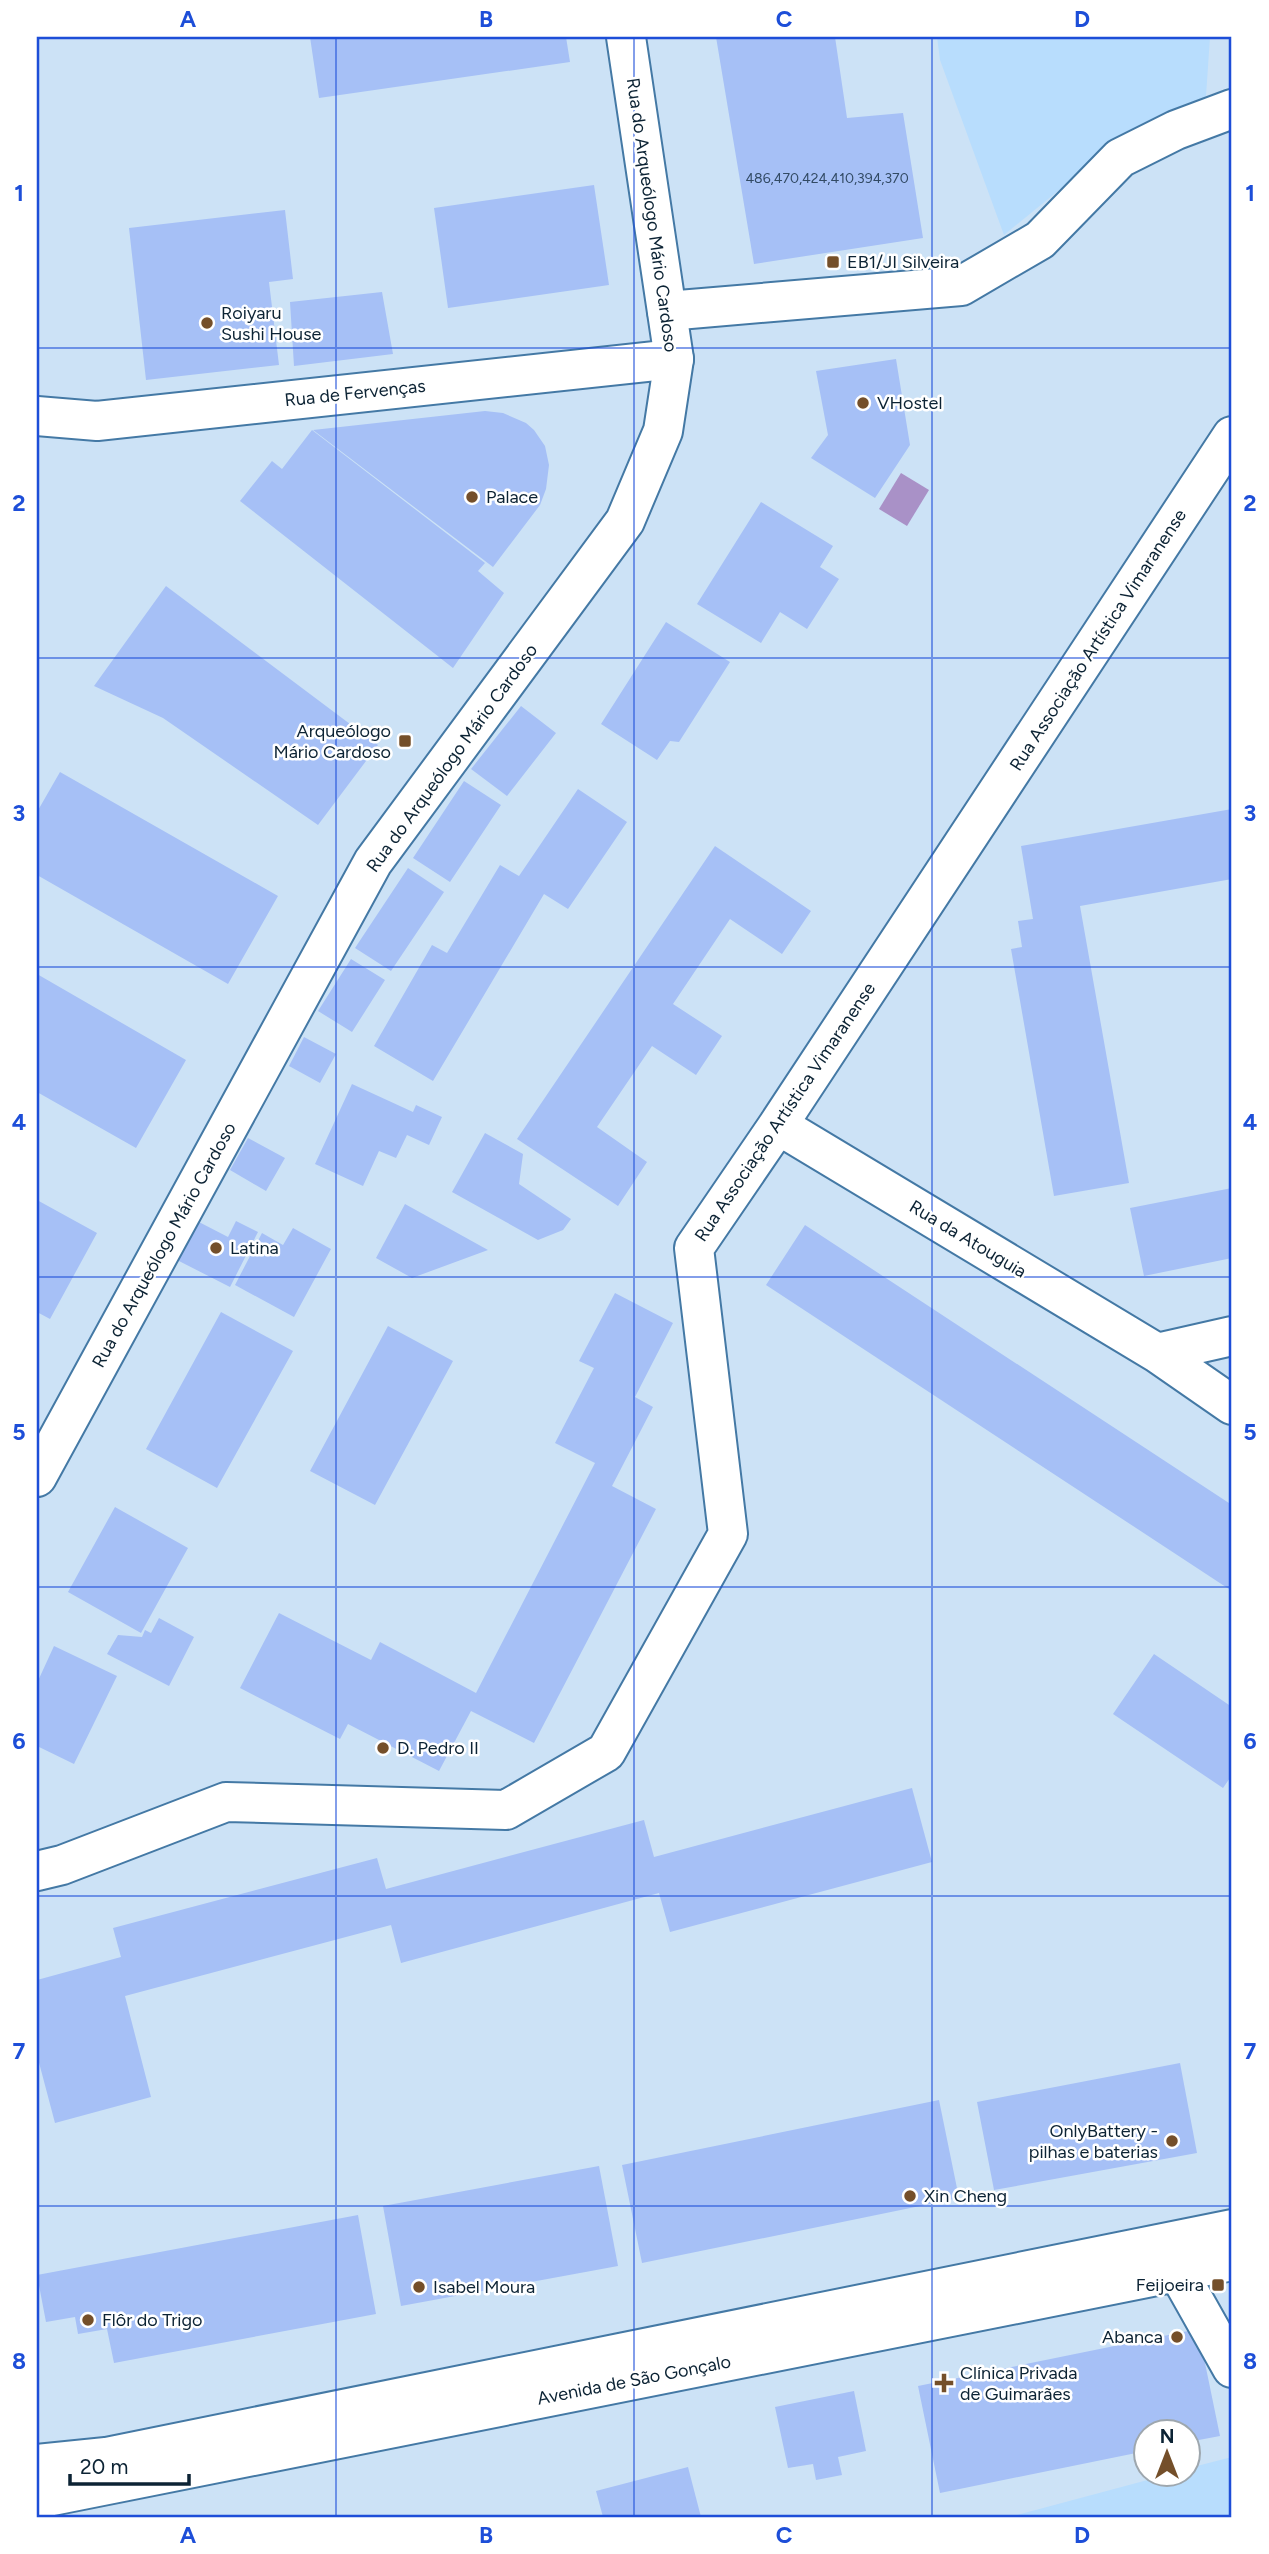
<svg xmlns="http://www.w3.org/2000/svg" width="1269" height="2554" font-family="Figtree,sans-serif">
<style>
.built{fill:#b8ddfd}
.water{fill:#a991c7}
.building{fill:#a6c0f6}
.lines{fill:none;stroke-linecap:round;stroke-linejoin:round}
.street-casing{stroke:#4479a5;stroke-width:42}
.secondary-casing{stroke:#4479a5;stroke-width:42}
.street{stroke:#fff;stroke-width:38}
.secondary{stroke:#fff;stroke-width:38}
.grid{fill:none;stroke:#1d4ed8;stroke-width:2;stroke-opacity:0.55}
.poi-dot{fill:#744f2a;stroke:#fff;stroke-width:2.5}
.labels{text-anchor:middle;stroke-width:5;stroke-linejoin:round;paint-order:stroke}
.number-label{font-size:14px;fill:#324a64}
.street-label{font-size:18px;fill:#0c2334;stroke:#fff}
.poi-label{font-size:18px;fill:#0c2334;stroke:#fff;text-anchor:start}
.neatline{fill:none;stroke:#1d4ed8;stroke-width:2.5}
.grid-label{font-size:23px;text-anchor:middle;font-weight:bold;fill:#1d4ed8}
</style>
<rect width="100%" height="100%" fill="#cce2f6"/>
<path class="built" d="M937,37H1210L1206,96L1108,150L1004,235L940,60Z
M1232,2457V2517H1009L1170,2474H1188L1189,2468Z"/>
<path class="water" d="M901,473L929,490L907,526L879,509Z"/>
<path class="building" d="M310,37H566L570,62L319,98Z
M716,37H835L847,118L903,113L923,238L754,264Z
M594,185L609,285L448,308L434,208Z
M285,210L293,279L269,282L279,365L146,380L129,228Z
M382,292L393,354L294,366L290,302Z
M896,359L910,445L875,498L811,458L828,435L816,371Z
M485,411L503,413L526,423L534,430L545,446L549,465L546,489L540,505L493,567L313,430Z
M312,430L485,563L478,571L504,593L453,668L240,501L272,461L282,469Z
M761,502L833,546L820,567L839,579L807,629L780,612L761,643L697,604Z
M166,586L378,745L318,825L163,718L94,686Z
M666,622L730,662L679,742L670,741L657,760L601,724Z
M521,706L556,733L507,796L471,769Z
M60,772L278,896L228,984L37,875V812Z
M464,781L501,805L450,882L413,858Z
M578,789L627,822L568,909L544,894L433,1081L374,1046L432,945L447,953L500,865L519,876Z
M1232,809V879L1080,906L1129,1183L1054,1196L1011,949L1022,947L1018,921L1033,919L1021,846Z
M715,846L811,911L782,954L730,919L673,1004L722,1036L696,1075L652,1046L597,1127L647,1162L618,1206L517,1139Z
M408,868L444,892L391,971L355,948Z
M351,959L385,980L352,1032L318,1011Z
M37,974L186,1060L136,1148L37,1092Z
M304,1037L336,1054L320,1083L289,1066Z
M352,1084L413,1112L416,1105L442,1117L429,1145L407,1135L396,1158L379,1151L363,1186L315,1164Z
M485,1133L523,1154L519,1184L571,1219L563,1230L538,1240L452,1192Z
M248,1138L285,1158L266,1191L230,1170Z
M1232,1188V1258L1144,1276L1130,1208Z
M37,1200L97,1233L50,1319L37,1312Z
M405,1204L488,1250L412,1278L376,1258Z
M197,1221L228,1237L236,1221L258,1232L230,1287L177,1260Z
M805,1225L1232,1505V1591L766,1285Z
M293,1228L331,1249L294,1317L235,1285L262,1233L283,1245Z
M615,1293L673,1323L635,1397L653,1407L612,1486L656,1509L534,1743L471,1711L439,1771L348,1724L340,1739L240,1688L279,1613L371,1660L380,1642L476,1693L595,1463L555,1443L594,1368L579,1361Z
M221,1312L293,1351L217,1488L146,1449Z
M388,1326L453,1361L375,1505L310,1471Z
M115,1507L188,1548L141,1633L68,1592Z
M159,1618L194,1637L169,1686L107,1654L118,1635L142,1637L145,1630L151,1633Z
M54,1646L117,1676L74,1764L37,1746V1683Z
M1154,1654L1232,1707V1775L1223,1788L1113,1714Z
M912,1788L932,1862L670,1932L659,1893L401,1963L391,1925L125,1996L151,2097L55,2123L37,2055V1980L121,1957L113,1928L377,1858L386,1889L644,1820L654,1857Z
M1180,2063L1197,2153L994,2190L977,2102Z
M939,2100L959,2198L642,2263L622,2165Z
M599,2166L618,2266L401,2306L383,2206Z
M358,2215L376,2314L114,2363L107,2329L78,2334L75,2317L46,2322L37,2275Z
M1198,2329L1220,2436L1188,2442V2432H1146V2451L940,2493L918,2386Z
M854,2391L866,2451L838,2457L842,2475L816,2480L813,2464L788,2468L775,2407Z
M688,2467L701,2517H603L596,2491Z"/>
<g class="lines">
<g class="street-casing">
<path id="street" d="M778,1125L1157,1353L1232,1405
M1157,1353L1232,1336
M37,1477L373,862L625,521L663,431L674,359L626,37
M37,1871L62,1865L226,1802L506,1810L606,1752L728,1534L694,1248L778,1125L1232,436
M1178,2272L1232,2368"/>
</g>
<g class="secondary-casing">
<path id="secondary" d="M667,311L961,286L1040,240L1120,158L1176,130L1232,109
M37,416L97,421L674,359
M37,2464L106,2457L1232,2229
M37,2499L1232,2261"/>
</g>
<use href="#street" class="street"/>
<use href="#secondary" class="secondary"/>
</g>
<path class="grid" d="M336,37V2517M634,37V2517M932,37V2517M37,348H1232M37,658H1232M37,967H1232M37,1277H1232M37,1587H1232M37,1896H1232M37,2206H1232"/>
<g class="poi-dot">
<rect x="826" y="255" width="14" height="14" rx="3.5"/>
<circle cx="207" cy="323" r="7"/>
<circle cx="863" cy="403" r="7"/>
<circle cx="472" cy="497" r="7"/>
<rect x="398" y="734" width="14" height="14" rx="3.5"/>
<circle cx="216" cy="1248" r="7"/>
<circle cx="383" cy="1748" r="7"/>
<circle cx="1172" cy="2141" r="7"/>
<circle cx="910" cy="2196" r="7"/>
<rect x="1211" y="2278" width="14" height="14" rx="3.5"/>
<circle cx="419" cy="2287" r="7"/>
<circle cx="88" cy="2320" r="7"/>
<circle cx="1177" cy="2337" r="7"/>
<path d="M940.5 2372.5h7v7h7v7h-7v7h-7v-7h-7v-7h7z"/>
</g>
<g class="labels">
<g class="number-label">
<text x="827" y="183">486,470,424,410,394,370</text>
</g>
<g class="street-label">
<text transform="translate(652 215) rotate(82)" y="6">Rua do Arqueólogo Mário Cardoso</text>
<text transform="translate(355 393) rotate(-6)" y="6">Rua de Fervenças</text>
<text transform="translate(1098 640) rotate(-57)" y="6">Rua Associação Artística Vimaranense</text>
<text transform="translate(452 758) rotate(-54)" y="6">Rua do Arqueólogo Mário Cardoso</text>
<text transform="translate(785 1112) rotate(-56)" y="6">Rua Associação Artística Vimaranense</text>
<text transform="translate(968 1239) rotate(31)" y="6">Rua da Atouguia</text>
<text transform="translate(164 1245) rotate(-61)" y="6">Rua do Arqueólogo Mário Cardoso</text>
<text transform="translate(634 2380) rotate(-11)" y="6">Avenida de São Gonçalo</text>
</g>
<g class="poi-label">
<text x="847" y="268">EB1/JI Silveira</text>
<text x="221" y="319">Roiyaru<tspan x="221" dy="21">Sushi House</tspan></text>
<text x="877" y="409">VHostel</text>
<text x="486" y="503">Palace</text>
<text x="391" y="737" text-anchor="end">Arqueólogo<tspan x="391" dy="21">Mário Cardoso</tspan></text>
<text x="230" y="1254">Latina</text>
<text x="397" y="1754">D. Pedro II</text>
<text x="1158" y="2137" text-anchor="end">OnlyBattery -<tspan x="1158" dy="21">pilhas e baterias</tspan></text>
<text x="924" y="2202">Xin Cheng</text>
<text x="1204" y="2291" text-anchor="end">Feijoeira</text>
<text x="433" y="2293">Isabel Moura</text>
<text x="102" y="2326">Flôr do Trigo</text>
<text x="1163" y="2343" text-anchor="end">Abanca</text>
<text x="960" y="2379">Clínica Privada<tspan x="960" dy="21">de Guimarães</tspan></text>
</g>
</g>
<rect width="1269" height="2554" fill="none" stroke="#ffffff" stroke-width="77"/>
<g transform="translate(1167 2453)"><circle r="33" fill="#ffffff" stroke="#9ea7ae" stroke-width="2"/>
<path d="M0-5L12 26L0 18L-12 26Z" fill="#744f2a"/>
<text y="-10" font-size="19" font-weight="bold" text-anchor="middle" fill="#0c2334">N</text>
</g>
<path d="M70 2474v10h119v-10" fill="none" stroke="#0c2334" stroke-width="3.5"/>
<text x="80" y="2474" font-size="21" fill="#0c2334" stroke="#ffffff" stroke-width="5" paint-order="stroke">20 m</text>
<rect x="38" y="38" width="1192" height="2478" class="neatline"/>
<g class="grid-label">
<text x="188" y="27">A</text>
<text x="486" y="27">B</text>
<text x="784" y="27">C</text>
<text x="1082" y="27">D</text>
<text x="19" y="201">1</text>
<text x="1250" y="201">1</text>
<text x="19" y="511">2</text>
<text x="1250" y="511">2</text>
<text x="19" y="821">3</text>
<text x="1250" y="821">3</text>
<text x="19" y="1130">4</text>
<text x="1250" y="1130">4</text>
<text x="19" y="1440">5</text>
<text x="1250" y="1440">5</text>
<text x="19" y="1749">6</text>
<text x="1250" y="1749">6</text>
<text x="19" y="2059">7</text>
<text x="1250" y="2059">7</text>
<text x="19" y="2369">8</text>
<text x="1250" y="2369">8</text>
<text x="188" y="2543">A</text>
<text x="486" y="2543">B</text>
<text x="784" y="2543">C</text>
<text x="1082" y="2543">D</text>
</g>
</svg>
